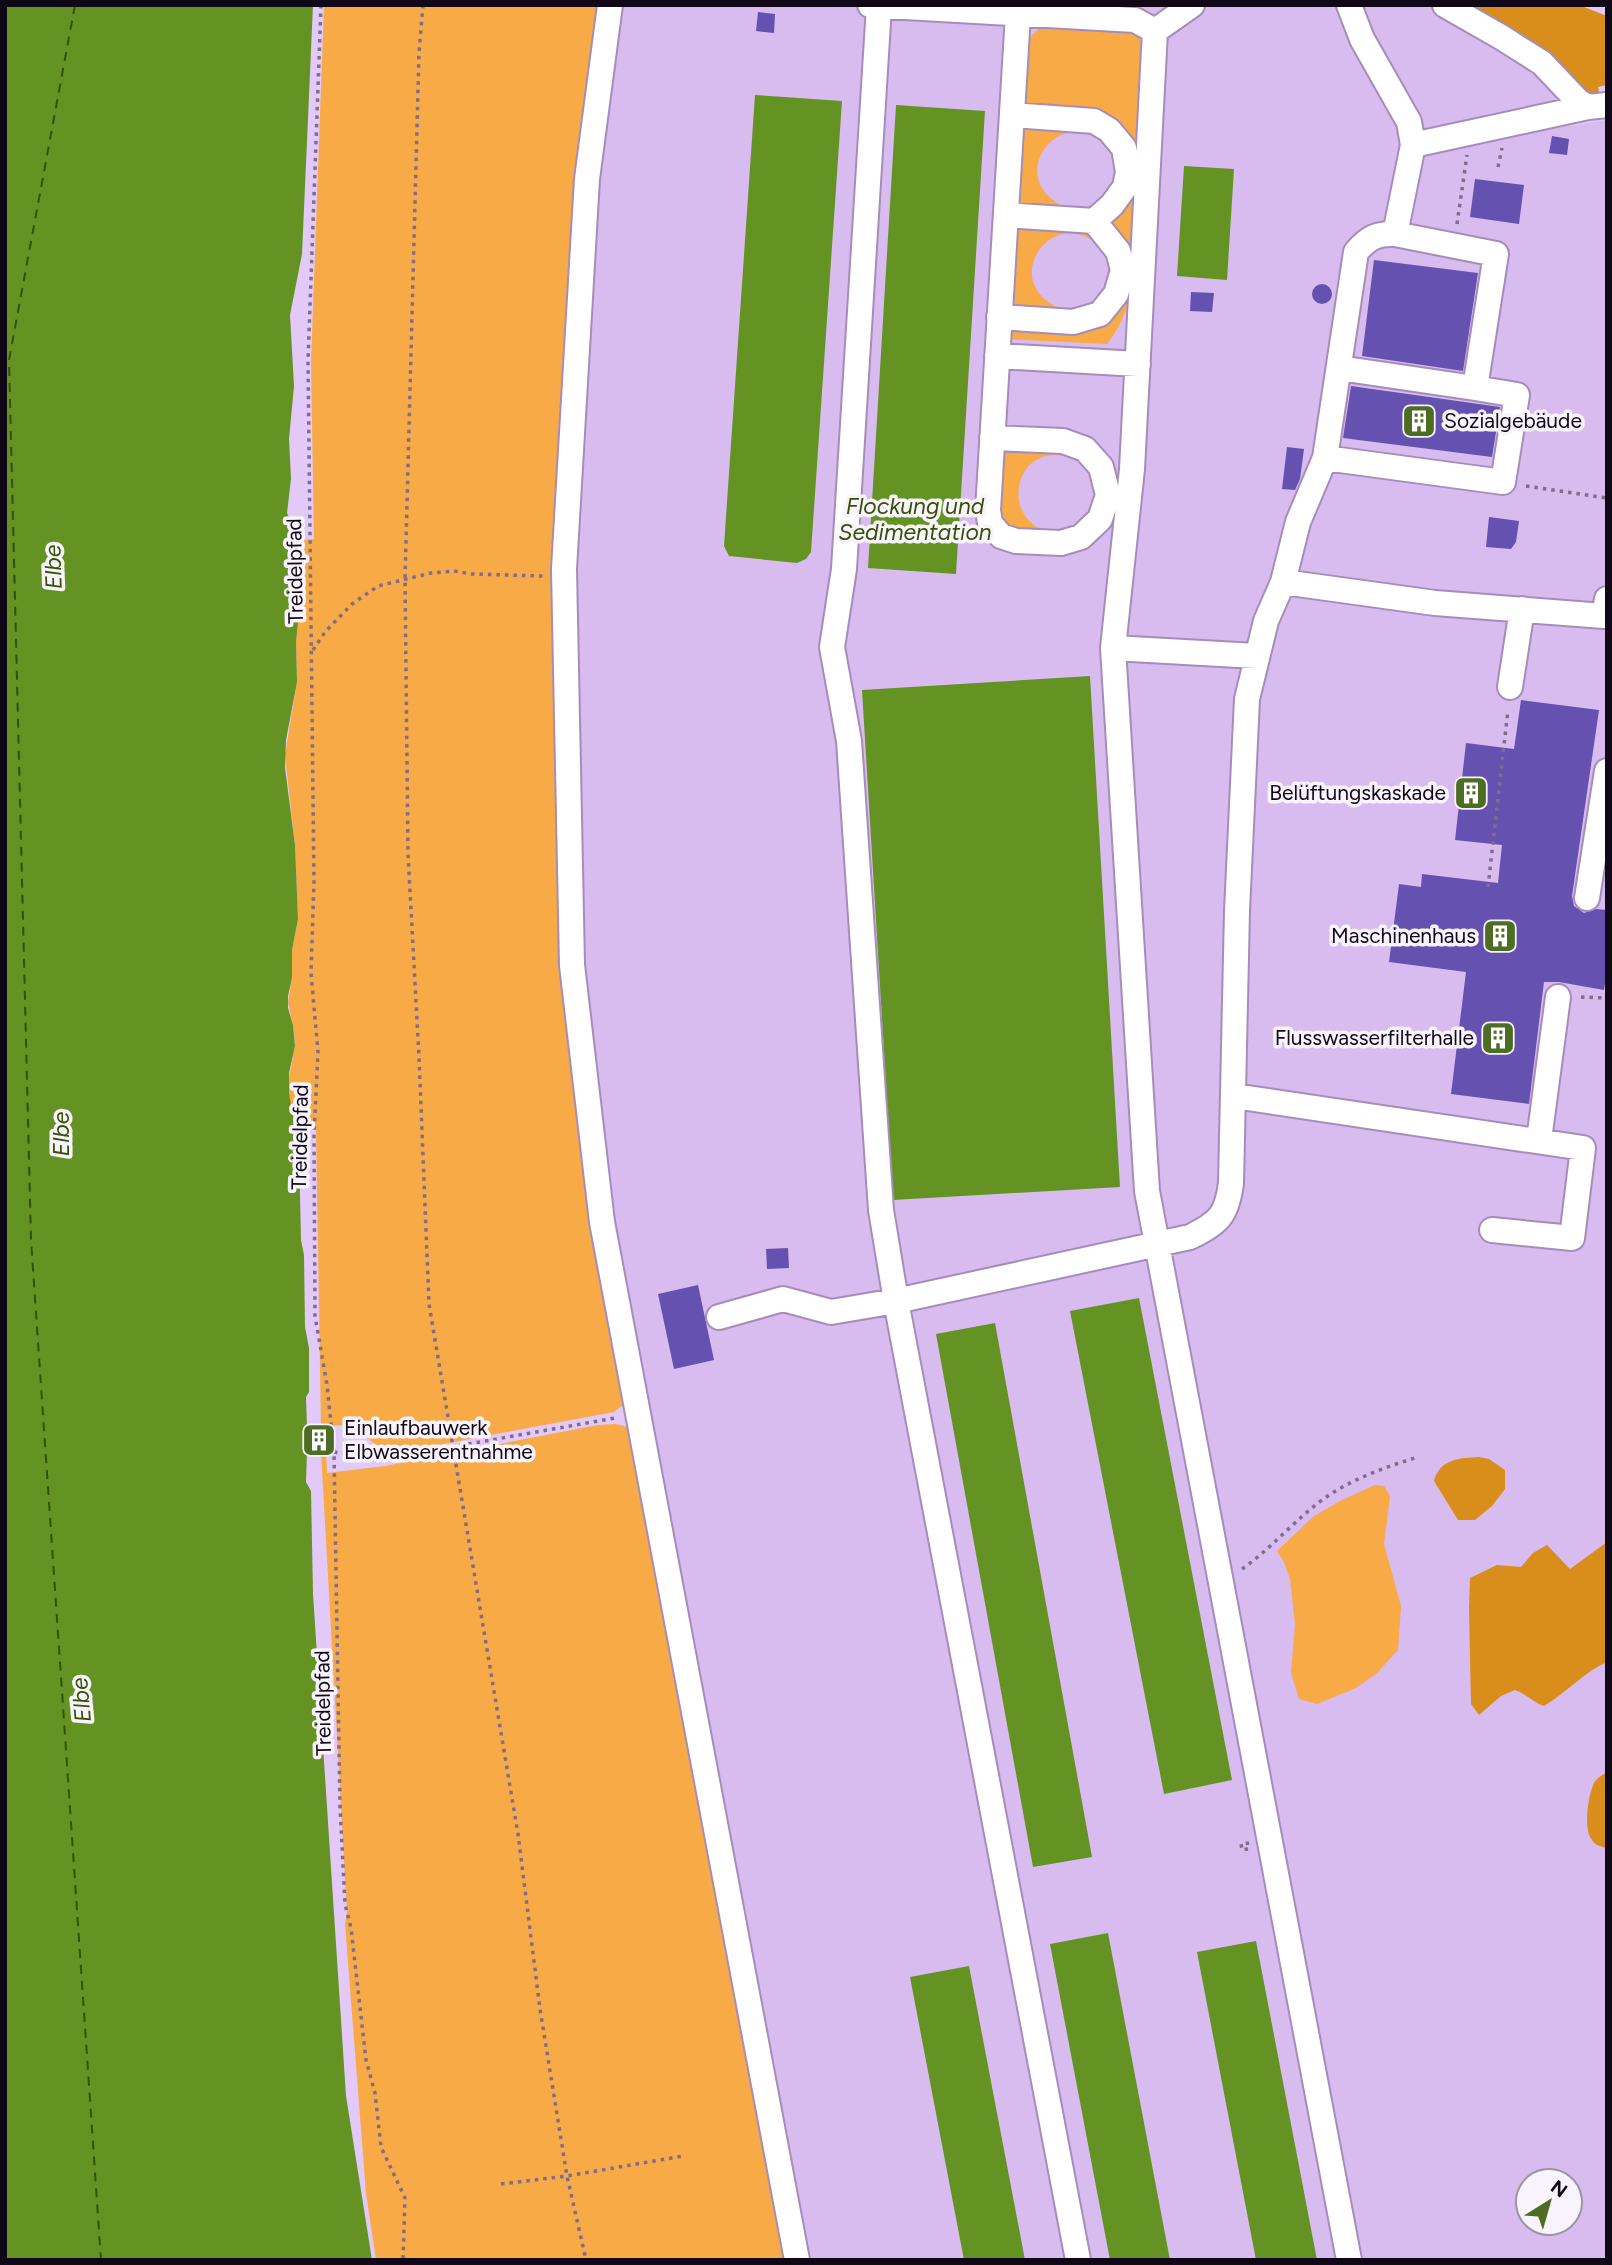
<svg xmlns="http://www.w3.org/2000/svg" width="1612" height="2265" font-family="Figtree,sans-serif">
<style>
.built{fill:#d8bbef;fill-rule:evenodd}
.green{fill:#f7aa45}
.forest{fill:#d98e1b}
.water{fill:#649323}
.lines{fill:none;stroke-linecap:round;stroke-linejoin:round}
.ferry{stroke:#345202;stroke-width:2;stroke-dasharray:9 7;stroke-linecap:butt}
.building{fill:#6551b0}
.minor-casing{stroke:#a68db9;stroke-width:28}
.path{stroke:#7e6d8c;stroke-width:3.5;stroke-dasharray:3.5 5;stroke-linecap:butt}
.minor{stroke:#fff;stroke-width:24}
.labels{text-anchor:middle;stroke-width:7;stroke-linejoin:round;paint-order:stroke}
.poi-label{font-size:21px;fill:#110817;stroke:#f8f3fd;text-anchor:end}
.street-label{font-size:21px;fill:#110817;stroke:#f8f3fd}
.water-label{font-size:23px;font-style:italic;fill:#345202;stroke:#f8f3fd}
</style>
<rect width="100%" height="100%" fill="#e2c9f7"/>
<path class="built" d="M616,5H1427L1535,68L1558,95L1554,104L1559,128L1607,120V2260H802L611,1228L581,966L571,573L594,184ZM1528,2181H1570V2223H1528Z"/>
<path class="green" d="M324,5H606L583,178L566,964L625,1395L623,1405L614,1412L389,1454L349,1425L321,1426L316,1128L294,1126L289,1100L288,1083L295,1046L294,1031L288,1002L292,978V950L298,919L295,845L285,755L297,682L296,642L301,593L300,540L314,539L311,363Z
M1050,21L1105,25L1138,34L1147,49L1135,277C1129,302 1124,323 1107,344L1008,339L1006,330L1120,301L1108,225L1125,139L1037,112C1021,100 1019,92 1021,73C1023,46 1026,36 1050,21Z
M1088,126L1103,142C1059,108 1012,169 1053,200C1061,207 1073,210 1083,208C1115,202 1121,168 1106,144L1117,150V188L1088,212L1025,207L1017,197L1022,133L1030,127Z
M1024,226L1083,227L1100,246C1056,206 1006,270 1047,301C1056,308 1067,311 1078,309C1104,304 1113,279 1106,255L1112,252L1111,290L1082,313L1019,308L1011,298L1015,235Z
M1023,446C1048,447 1071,446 1091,462L1085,466C1063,448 1029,451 1020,482C1017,493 1018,504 1024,514C1051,557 1117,516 1088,469L1093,465C1107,492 1101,528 1067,535C1059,538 1049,537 1040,536C1020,535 1009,535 996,520C995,505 993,468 1002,456C1008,449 1015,448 1023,446Z
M615,1424L625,1426L635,1439L791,2260H376L366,2193L345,1924L347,1913L321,1452L326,1451L327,1473L385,1466L598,1425Z
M1375,1485L1384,1486L1390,1496L1384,1544L1401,1606L1398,1650L1377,1673L1356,1688L1317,1704L1299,1699L1291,1673L1295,1625L1290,1579L1284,1562L1277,1551L1314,1516L1342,1500Z"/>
<path class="forest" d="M1457,5H1579L1607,16V85L1598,87L1600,96H1591Z
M1479,1457L1489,1459L1505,1470V1489L1492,1506L1475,1520H1458L1434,1481C1440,1459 1459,1458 1479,1457Z
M1607,1542V1662C1584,1672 1566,1693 1544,1706C1533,1702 1526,1694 1515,1690L1501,1696L1479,1715L1471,1704L1469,1608L1470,1578L1497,1565L1521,1567L1533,1553L1547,1545L1570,1569Z
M1607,1772V1848C1601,1847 1595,1845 1592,1840C1583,1830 1588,1795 1594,1783C1596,1779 1602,1775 1607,1772Z"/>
<path class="water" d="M5,5H313L302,254L290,315L294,386L289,439L291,479L287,513L291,522L297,525V536L300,540L301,593L296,642L297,682L286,740L285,768L295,845L298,919L292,950V978L288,996V1008L293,1025L295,1046L289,1073V1093L299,1152L301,1240L304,1255L305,1327L309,1348V1392L306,1397L307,1428L312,1432V1438L307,1439L312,1441V1448L307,1450L306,1482L311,1491L313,1594L346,2096L372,2260H5Z
M755,95L842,101L811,552L806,559L797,563L729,556L724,546Z
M896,105L985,111L956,574L868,568Z
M1184,166L1234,169L1227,280L1177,276Z
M1090,676L1120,1187L893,1200L862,690Z
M1139,1298L1232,1780L1164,1794L1070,1311Z
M995,1323L1092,1857L1033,1867L936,1334Z
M1108,1933L1170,2260H1110L1050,1944Z
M1256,1941L1317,2260H1256L1197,1952Z
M969,1966L1025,2260H964L910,1977Z"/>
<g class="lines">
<path class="ferry" d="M75,5L9,360L31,1240L101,2260"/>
</g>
<path class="building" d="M758,12L775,14L774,33L756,31Z
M1552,136L1569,139L1567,155L1549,153Z
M1475,179L1524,185L1519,224L1470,217Z
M1374,260L1478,273L1463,371L1362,356Z
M1312 294a10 10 0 1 1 20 0a10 10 0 1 1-20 0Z
M1191,292L1214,293L1212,312L1190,311Z
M1351,386L1500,407L1492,457L1343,438Z
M1287,447L1304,449L1300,479L1295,490L1282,489Z
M1489,517L1519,521L1516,542L1511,549L1486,547Z
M1521,700L1599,710L1572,896L1574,906L1584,913L1596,909L1607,910V970L1604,990L1559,982H1544L1529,1104L1451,1094L1466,972L1389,962L1399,884L1421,887L1422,874L1498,883L1502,845L1455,840L1466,743L1514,749Z
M788,1248L789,1268L767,1269L766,1249Z
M698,1285L714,1360L674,1369L658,1294Z"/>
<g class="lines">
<g class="minor-casing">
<path id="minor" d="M610,5L587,179L564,569L572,965L602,1222L797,2260
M870,5L1135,20L1155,31L1192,5
M1349,5L1362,39L1409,122L1413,145
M1445,5L1501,37L1542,63L1578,101L1588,107L1607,105
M879,6L844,569L832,647L849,741L881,1210L896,1301L1078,2260
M1155,31L1132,469L1113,648L1147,1191L1349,2260
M1006,215L1094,221
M999,317L1073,322L1100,314L1116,294L1123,270L1118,251L1094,221L1112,205L1125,187L1128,172L1124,148L1109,130L1094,121L1012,115
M997,356L1138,364
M1339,368L1475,388
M992,438L1063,441L1085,449L1101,467L1108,495L1100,519L1081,537L1061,543L1016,541L1001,536L990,523L988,510L1018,14
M1325,458L1503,482L1517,395L1475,388L1496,254L1395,234
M1283,582L1435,603L1604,616L1607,599
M1113,648L1256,656
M1510,687L1522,609
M1587,898L1607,771
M1234,1096L1583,1148L1572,1238L1492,1230
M1539,1140L1558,997
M719,1317L783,1299L831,1312L896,1301L1190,1237C1219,1223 1227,1215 1231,1183L1237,911L1247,699L1266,621L1283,582L1298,522L1325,458L1356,252C1368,238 1377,233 1395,234L1413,145L1588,107"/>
</g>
<path class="path" d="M321,5L308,361L314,882L311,973L318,1052L314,1135L315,1316L327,1385L334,1452L340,1807L345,1904L351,1928L366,2060L375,2093L381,2147L405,2198L403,2260
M423,5L419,52L405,579L408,854L419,1057L429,1304L518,1834L540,2009L567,2176L586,2260
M1498,167L1502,148
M1457,224L1467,155
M1526,486L1607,498
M313,650L325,632L352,604L378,586L431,573L454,571L471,574L543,576
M1488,887L1508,710
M1581,997L1607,998
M334,1452L384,1459L615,1418
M1242,1569C1275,1546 1300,1513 1334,1492C1360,1476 1389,1466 1418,1457
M1248,1849L1242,1850L1241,1844L1249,1843
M501,2184L567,2176L683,2156"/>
<use href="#minor" class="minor"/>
</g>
<defs>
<g id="building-square" transform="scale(1.75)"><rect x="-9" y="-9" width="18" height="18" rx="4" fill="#4d6d24" stroke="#f8f3fd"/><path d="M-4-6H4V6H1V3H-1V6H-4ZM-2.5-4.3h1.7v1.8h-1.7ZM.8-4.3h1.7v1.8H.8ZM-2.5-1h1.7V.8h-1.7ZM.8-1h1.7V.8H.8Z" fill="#fff"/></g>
</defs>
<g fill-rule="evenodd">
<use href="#building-square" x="1419" y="421"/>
<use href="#building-square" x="1471" y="793"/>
<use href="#building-square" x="1500" y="936"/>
<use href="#building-square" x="1498" y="1038"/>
<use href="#building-square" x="319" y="1440"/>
</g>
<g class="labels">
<g class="poi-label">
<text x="1444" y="428" text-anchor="start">Sozialgebäude</text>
<text x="1446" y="800">Belüftungskaskade</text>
<text x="1476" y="943">Maschinenhaus</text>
<text x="1474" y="1045">Flusswasserfilterhalle</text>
<text x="344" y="1435" text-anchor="start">Einlaufbauwerk<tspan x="344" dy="24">Elbwasserentnahme</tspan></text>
</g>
<g class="street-label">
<text transform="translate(295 571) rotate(-91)" y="7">Treidelpfad</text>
<text transform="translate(300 1137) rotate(-89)" y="7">Treidelpfad</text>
<text transform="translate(323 1703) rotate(-91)" y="7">Treidelpfad</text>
</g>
<g class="water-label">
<text x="915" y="514">Flockung und<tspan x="915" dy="26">Sedimentation</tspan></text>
<text transform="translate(53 567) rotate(-92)" y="8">Elbe</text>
<text transform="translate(61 1134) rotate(-90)" y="8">Elbe</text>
<text transform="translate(81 1700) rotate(-95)" y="8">Elbe</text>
</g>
</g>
<rect width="1612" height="2265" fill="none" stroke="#110817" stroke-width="14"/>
<g transform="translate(1549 2202) rotate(37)"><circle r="33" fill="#f8f3fd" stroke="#9c95a1" stroke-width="2"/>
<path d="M0-5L12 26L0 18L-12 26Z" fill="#4d6d24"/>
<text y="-10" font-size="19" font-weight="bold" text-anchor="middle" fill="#110817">N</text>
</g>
</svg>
